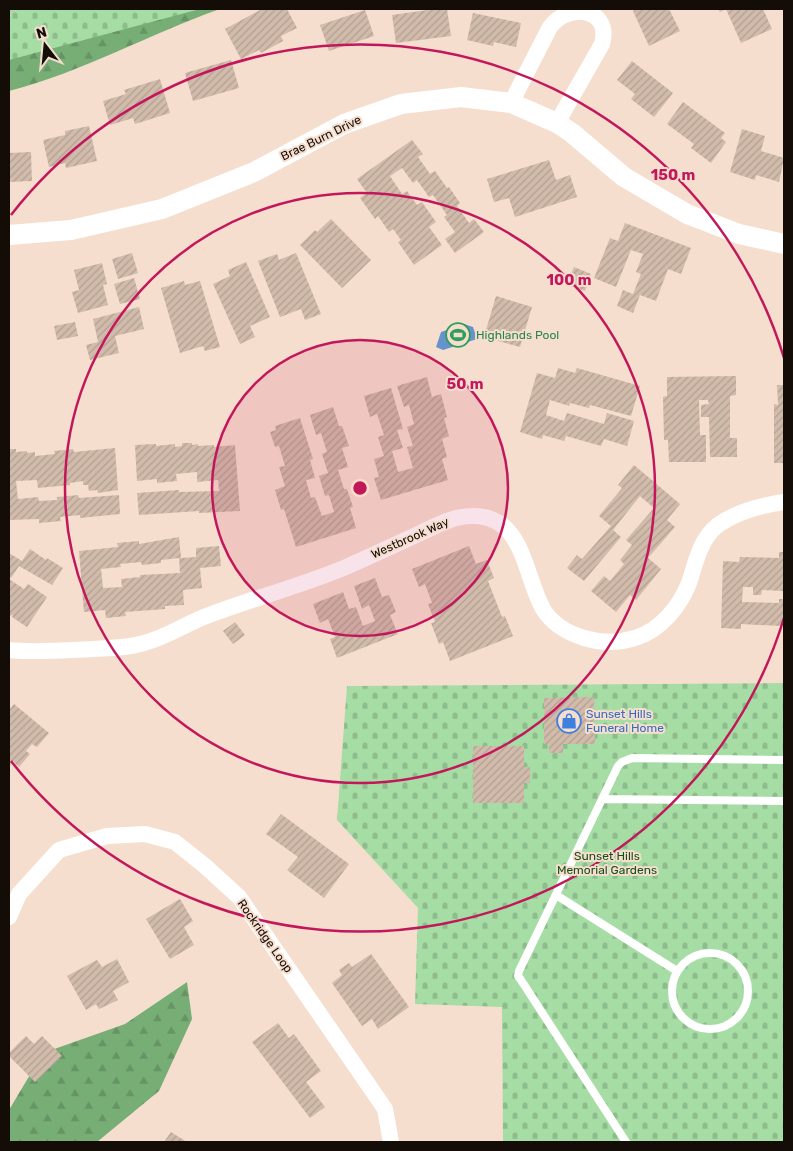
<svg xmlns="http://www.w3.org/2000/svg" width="793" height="1151" font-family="Rubik,sans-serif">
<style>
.forest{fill:url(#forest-firs)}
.cemetery{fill:url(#cemetery-stones)}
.water{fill:#6693cc}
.building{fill:url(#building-hatch);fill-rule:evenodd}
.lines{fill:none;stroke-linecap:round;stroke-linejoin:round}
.service{stroke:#fff;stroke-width:8}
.minor{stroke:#fff;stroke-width:16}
.tertiary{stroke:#fff;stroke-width:20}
.ring{fill:none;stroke:#c2185b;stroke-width:2.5}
.labels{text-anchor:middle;stroke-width:4;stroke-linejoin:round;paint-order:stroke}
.street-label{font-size:12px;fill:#140c07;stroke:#f6dece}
.leisure-label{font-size:12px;fill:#27864d;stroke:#f6dece;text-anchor:start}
.shop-label{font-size:12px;fill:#366cbe;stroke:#f6dece;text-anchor:start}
.park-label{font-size:12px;fill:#154f19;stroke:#f6dece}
.centre{fill:#c2185b;stroke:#f6dece;stroke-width:2.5}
.ring-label{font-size:15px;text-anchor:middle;font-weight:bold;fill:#c2185b;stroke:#f6dece;stroke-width:4;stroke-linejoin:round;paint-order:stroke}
</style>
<defs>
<pattern id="forest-firs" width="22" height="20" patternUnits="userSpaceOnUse" patternTransform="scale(1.25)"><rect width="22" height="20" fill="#77ae76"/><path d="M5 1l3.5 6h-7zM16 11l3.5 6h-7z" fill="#669465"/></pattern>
<pattern id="cemetery-stones" width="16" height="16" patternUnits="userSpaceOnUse" patternTransform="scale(1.25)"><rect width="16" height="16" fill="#a6dda5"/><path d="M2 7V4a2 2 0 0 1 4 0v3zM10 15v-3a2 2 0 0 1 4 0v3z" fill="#8ebc8d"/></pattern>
<pattern id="building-hatch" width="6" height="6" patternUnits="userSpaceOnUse" patternTransform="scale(1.25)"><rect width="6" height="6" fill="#d1bbab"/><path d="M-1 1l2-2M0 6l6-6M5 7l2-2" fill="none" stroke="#b3a092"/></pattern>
</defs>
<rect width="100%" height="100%" fill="#f6dece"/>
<path class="forest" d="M9,9H220C149,34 83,72 9,91Z
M187,982L192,1019L159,1091L97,1142H9V1110L43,1053L125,1024Z"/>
<path class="cemetery" d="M9,9H200L9,60Z
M784,683V1142H503L502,1007L415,1004L418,908L337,820L347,686Z"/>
<path class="water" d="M464,324L473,327L477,339L443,350L436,347L441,332Z"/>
<path class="building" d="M262,9H287L297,28L281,36L283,41L261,53L259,50L241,59L225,29Z
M435,9H447L451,36L396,43L392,15Z
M637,9H669L680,31L649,46L633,11Z
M718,9H763L772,29L741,43L726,9L720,12Z
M365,10L374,36L329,51L320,25Z
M473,13L521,23L516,47L494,42L493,46L467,40Z
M231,60L239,88L193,101L185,73Z
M632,61L673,93L654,117L631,99L635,94L617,80Z
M160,79L170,113L135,124L133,118L110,125L103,101L126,94L124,90Z
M683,102L725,133L721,138L726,142L711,163L691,148L694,144L667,124Z
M89,126L97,161L66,168L65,163L49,167L43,140L65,135V131Z
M742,129L765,136L761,151L784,158L779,182L756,175L755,180L730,172Z
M412,140L423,154L418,157L430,174L435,171L447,188L449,187L460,203L457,206L469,223L474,219L484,232L455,253L445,239L455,232L444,217L447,215L433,195L429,197L417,180L413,183L402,168L390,176L402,194L407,191L417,205L422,202L436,222L429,227L442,245L414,265L398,242L401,240L393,229L389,232L378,216L375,219L360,198L367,193L357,179Z
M31,152L32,181L9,182V153Z
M549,160L556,180L570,175L577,197L515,217L509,198L494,202L487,179Z
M331,219L371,260L342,288L300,245L315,230L317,232Z
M625,223L691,248L681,274L668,269L656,301L640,295L633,313L617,306L623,290L633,294L641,274L636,272L643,254L631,250L616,287L594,278L610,238L618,241Z
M132,253L138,273L118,279L112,259Z
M296,253L321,314L305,320L301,309L280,317L258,261L277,254L279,260Z
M246,262L270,317L250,326L255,337L240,344L213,284L230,276L228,270Z
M102,263L107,284L103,285L108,305L78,313L72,292L79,290L74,270Z
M574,267L591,274L585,291L567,284Z
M134,278L140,299L120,304L114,284Z
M184,281L185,285L200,281L220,347L205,351L203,346L180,353L161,288Z
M496,296L532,307L520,347L484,337Z
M139,307L144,329L115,336L119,353L90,360L86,345L98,342L93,319Z
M75,322L78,336L57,340L54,326Z
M558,368L575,373L577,368L640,386L631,416L590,405L589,408L570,403L569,406L550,400L546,415L564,421L567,413L604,424L607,413L634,421L627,446L604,439L601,446L566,436L564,441L543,435L542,439L520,432L537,373L555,378Z
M736,376V395L730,396V438H737V457H710L709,417H701V405L709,404L708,400H699L700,435H706V462H669L668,440H664L663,397L667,396V377Z
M427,377L432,397L441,394L447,417L444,418L449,436L442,439L447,457L442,459L448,480L381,500L374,478L379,477L374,459L384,456L378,437L384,435L377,414L370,417L364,396L391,388L403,429L397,430L403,448L392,451L398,472L413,468L407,447L413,446L407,427L414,424L409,405L404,407L397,386Z
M777,385H784V463H774V404L778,405Z
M333,407L339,426H342L349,446L342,448L348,467L338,470L344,489H347L353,507L350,508L356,528L296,547L284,509L281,510L275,490L285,486L279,467L285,466L279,446L275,447L270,432L276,430L275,426L300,418L313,459L310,460L315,478L306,480L311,498L315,497L322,516L334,512L329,495L325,496L319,476L328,473L322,454L327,452L321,433L316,435L310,415Z
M182,443H192V445L198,444V446L214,445V447L235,445L240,511L199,513V511L139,515L137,493L179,490V492L219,491L218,480L197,482V472L176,474L177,481L157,483V479L137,481L135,445L156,444V446L175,444V447L182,446Z
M115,448L118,490L98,493L97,490L89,491L88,485H83V481L70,483V485L38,488L37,480L16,481L18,499L38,497L39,501L57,500V497L78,495L79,498L119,495L120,514L80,518V515L60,517L61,521L39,523V519L9,520V449H16V452L27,451V453L35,452V456L55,454L54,451L73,449L74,452Z
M634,465L680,504L667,520L675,527L648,558L661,569L636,600L630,595L616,612L591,591L604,576L610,581L624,564L620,560L632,545L626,540L654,508L640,496L613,530L621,537L584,581L567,568L577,555L582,559L611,526L599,516L622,488L618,485Z
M179,537L181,558L196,557V548L219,546L221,566L200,568L202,588L183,590L184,605L165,606V609L125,612L126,616L106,618L105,610L84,612L79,551L118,547L117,543L139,541V544ZM179,558L180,573L140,575V577L121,579L122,587L103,588L101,569L121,567L120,564L141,562L142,565L161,563V560Z
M469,546L476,564L487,560L494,578L488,581L502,617L505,616L513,636L450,661L443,642L439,644L431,623L435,622L428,604L432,603L425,584L419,587L412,569Z
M30,549L46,560L47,558L63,568L52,585L19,566L11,578L9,576V553L22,561Z
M779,552H784V591L762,590L761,595H753V587H743L742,602L779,603V599H784V622H782L781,626L741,624V629L721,628L723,561L739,562L740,557L779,558Z
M375,578L382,597L389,595L396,612L390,615L398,634L337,658L330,639L335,637L328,619L320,623L313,604L343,592L349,609L356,607L363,626L375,621L369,605L362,609L354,586Z
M9,579L24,589L28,584L47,597L27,627L12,617L13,615L9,616Z
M235,622L245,635L233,644L223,631Z
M594,697L595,744H563V753H549V744H544V698Z
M14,704L49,733L37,747L32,744L26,751L30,754L19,767L13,761L9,767V710Z
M473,746H524V767H530V783H524V803H473Z
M281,814L349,864L324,898L287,870L298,857L266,834Z
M180,899L193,921L184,927L194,945L170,959L146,919Z
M371,954L409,1007L378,1029L372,1019L362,1026L332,983L342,975L339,970L349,963L352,967Z
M117,959L129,982L113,991L118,1000L99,1009L96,1004L86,1010L67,976L97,960L102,967Z
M278,1023L289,1038L294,1034L321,1071L306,1082L325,1107L310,1118L252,1042Z
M26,1036L34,1044L42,1036L62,1056L35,1082L9,1056V1053Z
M171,1132L187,1142H164Z"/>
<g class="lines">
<path class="service" d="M602,799L784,801
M556,895L677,971
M672 991a38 38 0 1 1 76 0a38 38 0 1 1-76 0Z
M626,1142L521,980L518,976L519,971L618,766L622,762L632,758L784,760"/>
<path class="minor" d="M511,103L550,27C569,2 612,8 602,44L557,123
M9,650C37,653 65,650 93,649C110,648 128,648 144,643C167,637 187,623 209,615C254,598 301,586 346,567C369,557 392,546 414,536C432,528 451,516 472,516C524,515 524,575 543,609C552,624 568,633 584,638C601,643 619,643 635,638C660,631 680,606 689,583C696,562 700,539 718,525C736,512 763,505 784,502
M9,917L19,894L59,850L107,836L145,834L175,842L205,866L239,897L385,1109L391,1142"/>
<path class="tertiary" d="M9,235L71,230L162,209L254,172L344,124L401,104L461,97L511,103L557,123L572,133L624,177L687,214L739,234L784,244"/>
</g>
<circle cx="360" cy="488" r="148" fill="#c2185b" fill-opacity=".12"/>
<g class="ring">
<circle cx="360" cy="488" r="148"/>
<circle cx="360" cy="488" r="295"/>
<path d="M784 618A443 443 0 0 1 11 761M11 215A443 443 0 0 1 784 358"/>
</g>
<defs>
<g id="stadium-ring" transform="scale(1.25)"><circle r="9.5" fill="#f6dece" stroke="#2e9e5b" stroke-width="1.5"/><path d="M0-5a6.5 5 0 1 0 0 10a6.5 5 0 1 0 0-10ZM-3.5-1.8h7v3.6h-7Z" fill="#2e9e5b"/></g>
<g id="shop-ring" transform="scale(1.25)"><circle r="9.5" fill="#f6dece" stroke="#3f7fe0" stroke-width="1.5"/><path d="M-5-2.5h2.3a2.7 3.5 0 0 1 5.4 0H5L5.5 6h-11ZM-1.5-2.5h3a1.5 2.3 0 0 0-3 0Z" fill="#3f7fe0"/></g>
</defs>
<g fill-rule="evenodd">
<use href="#stadium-ring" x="458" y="335"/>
<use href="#shop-ring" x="569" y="721"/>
</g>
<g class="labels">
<g class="street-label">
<text transform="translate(321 138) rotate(-26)" y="4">Brae Burn Drive</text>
<text transform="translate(410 538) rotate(-24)" y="4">Westbrook Way</text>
<text transform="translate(265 936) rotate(55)" y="4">Rockridge Loop</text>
</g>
<g class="leisure-label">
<text x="476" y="339">Highlands Pool</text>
</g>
<g class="shop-label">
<text x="586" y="718">Sunset Hills<tspan x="586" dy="14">Funeral Home</tspan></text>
</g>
<g class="park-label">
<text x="607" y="860">Sunset Hills<tspan x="607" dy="14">Memorial Gardens</tspan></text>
</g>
</g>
<circle cx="360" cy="488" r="8" class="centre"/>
<g class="ring-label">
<text x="673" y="180">150 m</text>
<text x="569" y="285">100 m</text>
<text x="465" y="389">50 m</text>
</g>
<rect width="793" height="1151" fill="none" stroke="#140c07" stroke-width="20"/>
<g transform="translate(45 45) rotate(344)" stroke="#f6dece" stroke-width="4" paint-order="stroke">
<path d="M0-4L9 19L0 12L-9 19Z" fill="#140c07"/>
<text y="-8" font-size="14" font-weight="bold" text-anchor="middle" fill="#140c07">N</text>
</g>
</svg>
